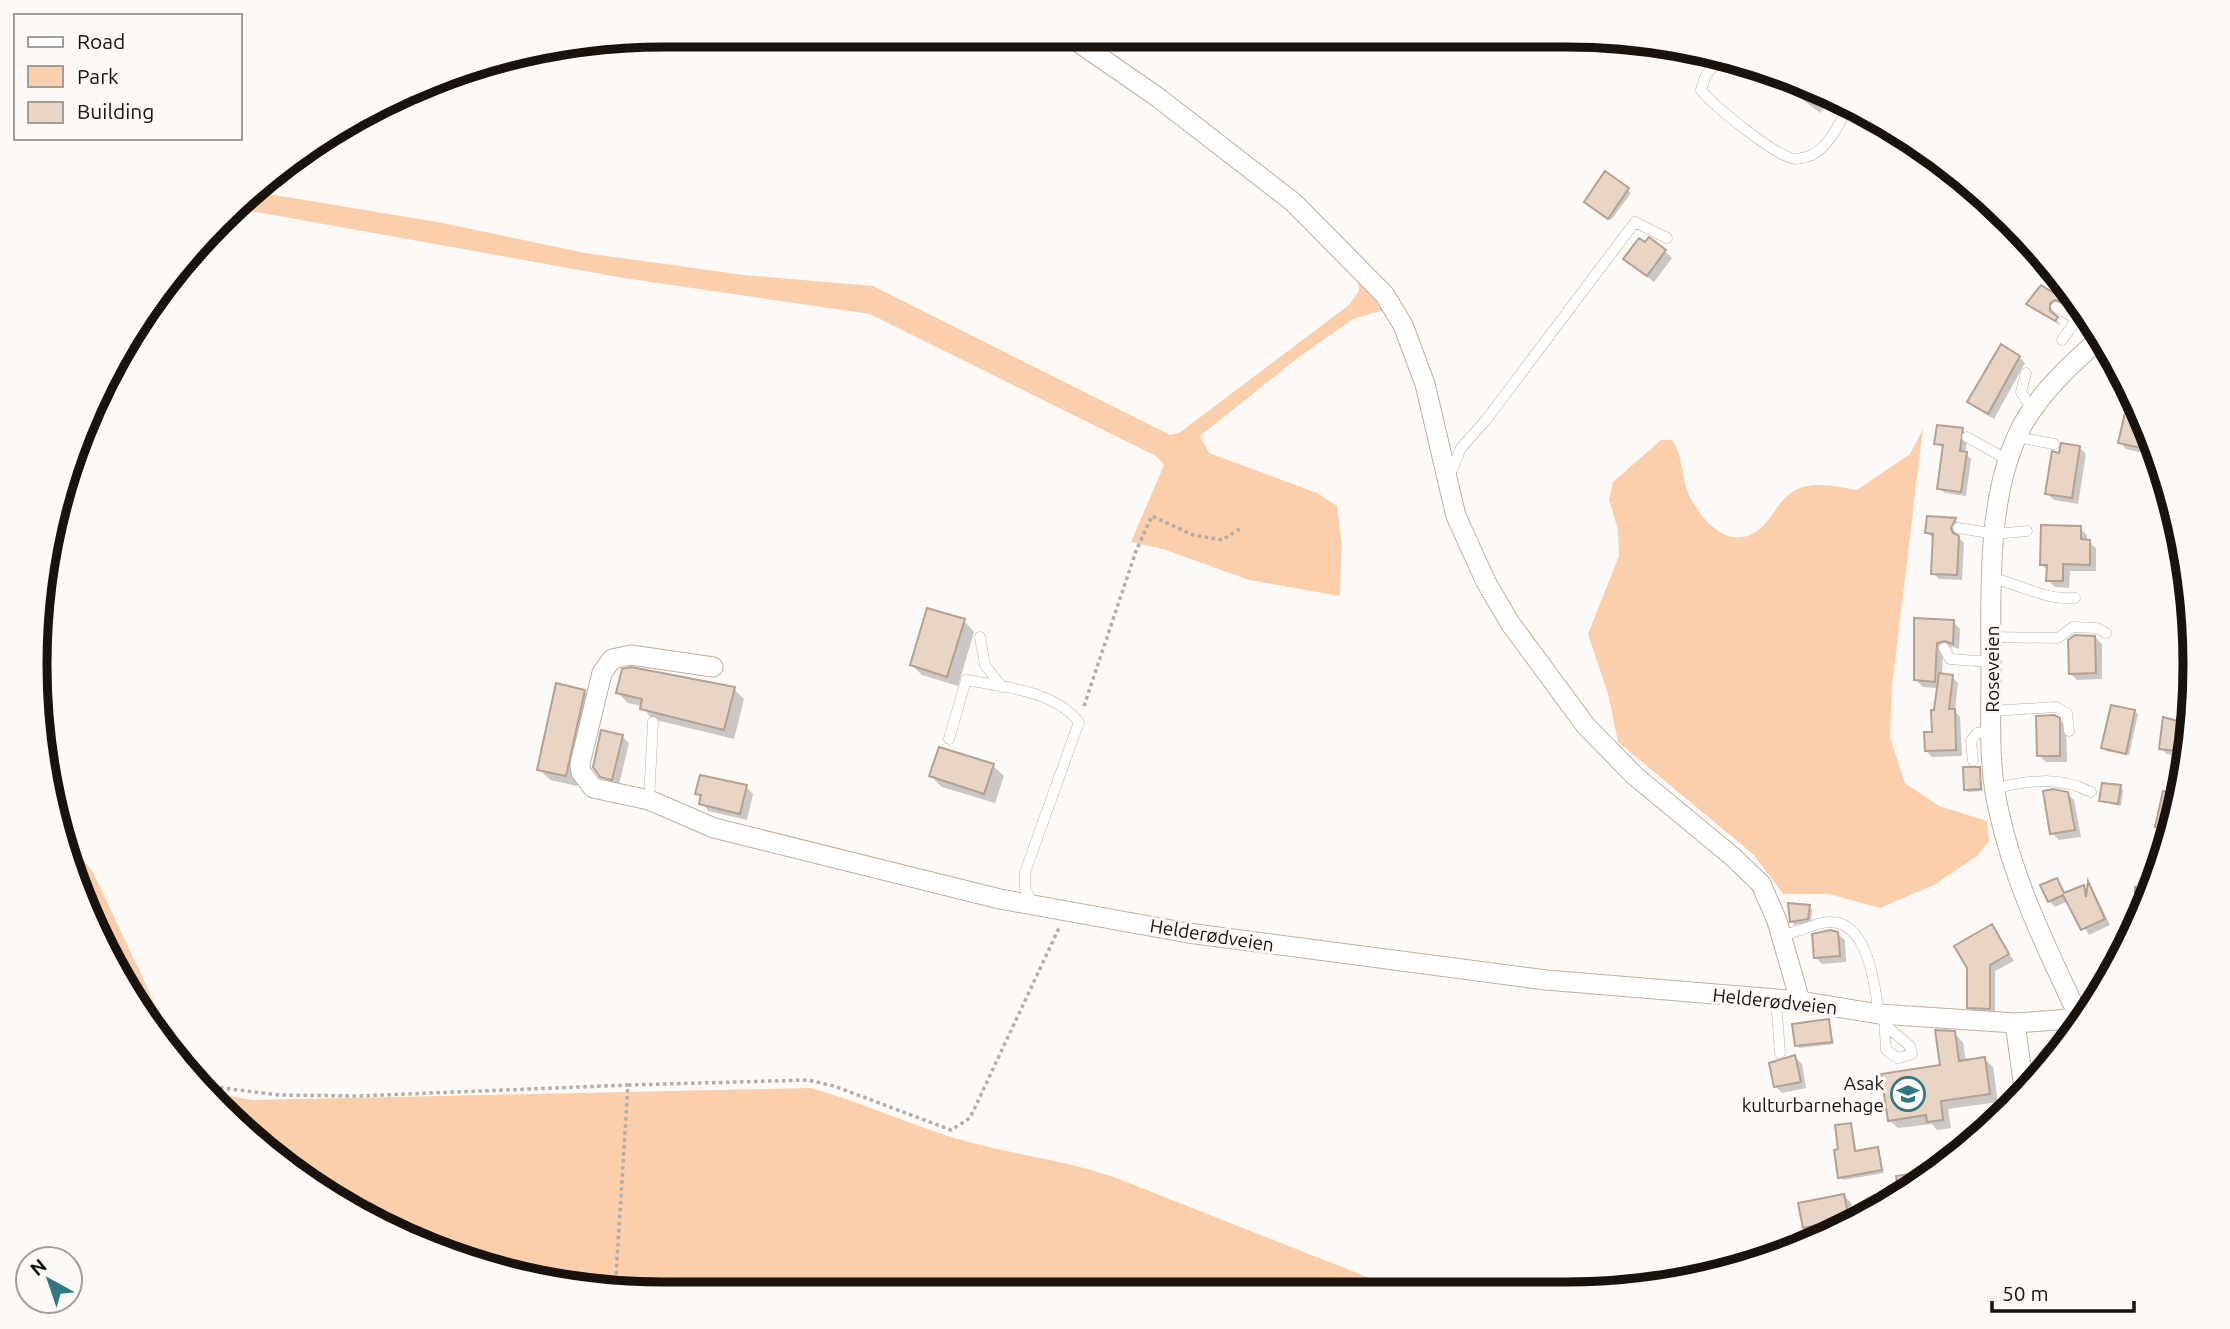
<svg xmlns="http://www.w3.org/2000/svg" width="2230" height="1329" font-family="Ubuntu,sans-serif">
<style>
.green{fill:#fccfac}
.shadow{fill:#0003;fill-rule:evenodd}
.building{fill:#e9d5c6;stroke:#b4a192;stroke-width:2}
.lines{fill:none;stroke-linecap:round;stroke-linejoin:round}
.service-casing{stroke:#c2afa0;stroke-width:11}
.minor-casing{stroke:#c2afa0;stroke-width:21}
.path{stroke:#b2ada9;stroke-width:3.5;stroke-dasharray:3.5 3.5;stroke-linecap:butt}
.service{stroke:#fff;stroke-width:10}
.minor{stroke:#fff;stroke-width:19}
.labels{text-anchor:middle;stroke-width:6;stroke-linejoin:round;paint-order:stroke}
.street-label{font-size:19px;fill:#19120d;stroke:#fdf9f6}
.poi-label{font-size:19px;fill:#19120d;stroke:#fdf9f6;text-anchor:end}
.rim{fill:none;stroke:#19120d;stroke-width:9}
</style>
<rect width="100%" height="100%" fill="#fdf9f6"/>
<path class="green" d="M256,192L443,223L585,253L744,275L873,286L1170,435L1179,433L1349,305L1359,291L1358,281L1384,310L1353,319L1299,357L1200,436L1209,453L1317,493L1337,506L1342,545L1340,596L1249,580L1163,549L1131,542L1164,465L1156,456L870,314L624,278L240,209Z
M1923,429L1892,686L1890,737L1905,783L1939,806L1987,821L1989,841L1977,856L1934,885L1880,908L1829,894H1783L1754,855L1618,742L1608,694L1588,634L1619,556L1618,530L1609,499L1613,482L1661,440H1672C1684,458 1681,478 1690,497C1701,520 1729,551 1757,531C1772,521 1777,501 1794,491C1811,480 1838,487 1857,490L1910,454Z
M73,847L93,872L183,1064L165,1047L73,876L67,853Z
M811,1088C860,1102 906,1123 954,1138C1005,1153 1059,1159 1111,1176L1408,1293H623L462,1260L314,1188L213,1093L252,1100Z"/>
<path class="shadow" d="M1772,70L1830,99L1820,113L1780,82Z
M1606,174L1631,193L1611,220L1589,204Z
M1646,245L1665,251L1672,258L1654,282L1632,265Z
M2064,285L2088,314L2086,317L2067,306L2059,305L2053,315L2061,326L2028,303L2057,297Z
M2019,357L2025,363L1994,419L1975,408L1969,402Z
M2131,393L2147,424L2157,456L2126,449L2120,442Z
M1962,430L1968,435L1965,453L1971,459L1966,496L1945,493L1939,488L1944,449L1936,443Z
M2080,448L2086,454L2078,504L2054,500L2047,493L2060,455Z
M1928,518L1955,520L1961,525L1955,534L1964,543L1962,580L1939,579L1933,573V538L1927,532ZM1952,522H1956L1948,536Z
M2080,528L2087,535V541L2096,548V571H2070L2069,588L2055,587L2048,580V571L2041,564Z
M964,621L974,632L958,686L922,675L911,664Z
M1953,622L1960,629L1959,649L1953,647L1943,649L1942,675L1952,677L1958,683L1955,711L1960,717L1962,756L1932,757L1926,751L1934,734L1939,688L1923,687L1916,680L1918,644Z
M2095,637L2102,644V679L2077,680L2070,673Z
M734,689L744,699L734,739L652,719L642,706L628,703L618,693Z
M584,692L595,702L579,783L577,786L550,780L539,769Z
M2135,711L2138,714L2129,755L2106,751L2103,748Z
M2059,719L2066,726L2067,762H2046L2039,755Z
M2165,719L2189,726L2186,758L2167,754L2161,748Z
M622,736L629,743L619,785L609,783L601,776Z
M993,766L1004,776L995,803L942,787L931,776Z
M1979,768L1983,791L1968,792L1965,789Z
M746,787L753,794L747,820L708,811L697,793Z
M2120,787L2123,790L2121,806L2101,801Z
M2067,793L2074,800L2081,837L2059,840L2052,833Z
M2180,796L2169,835L2163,834L2157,827Z
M2151,867H2159L2147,906L2137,924L2136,917L2151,890Z
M2056,880L2066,894L2084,887L2089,892L2090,884L2110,925L2089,935L2068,901L2055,907L2049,901Z
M1809,907L1812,910L1811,922L1795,925L1792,922Z
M1992,927L2014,961L1995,971V1014L1975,1013L1969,1007Z
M1837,933L1845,940L1846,962L1822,964L1815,957Z
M1828,1021L1834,1044L1799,1048L1796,1045Z
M1954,1033L1963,1042L1966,1061L1985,1059L1993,1067L1998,1102L1948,1109L1951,1128L1937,1130L1932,1124L1898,1128L1889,1120L1942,1067Z
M1795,1057L1802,1064L1806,1088L1782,1093L1775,1086Z
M1851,1125L1857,1152L1877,1149L1884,1173L1843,1180L1840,1177L1839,1151Z
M1844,1196L1851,1203L1854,1221L1836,1230L1812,1234L1805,1228Z"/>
<path class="building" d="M1605,171L1629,188L1608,219L1584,202Z
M1649,237L1666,250L1647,276L1623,259L1639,238L1645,242Z
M2041,285L2068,302L2066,304L2055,300L2050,303V311L2058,317L2055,321L2026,304Z
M2001,344L2020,356L1988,414L1967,402Z
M2130,391L2147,424L2156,451L2118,443Z
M1937,425L1963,428L1960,451L1967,452L1961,492L1937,489L1943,445L1934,444Z
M2061,443L2080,446L2072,498L2045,494L2052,451L2059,453Z
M1927,516L1956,518L1951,528L1953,533L1959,536L1957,575L1931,574L1933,534L1925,533Z
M2041,525L2081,526V539L2090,540V565L2063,564V581H2046L2047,565H2040Z
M927,608L965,619L947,677L910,665Z
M1914,618L1954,620L1953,644L1945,641L1937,643L1935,682L1914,680Z
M2075,635L2095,636L2096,673L2069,674L2068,640Z
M631,667L735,687L724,730L640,709L642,699L616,693L622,669Z
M1939,673L1953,675L1949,709H1955L1956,750L1925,751L1924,732H1932L1931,710H1934Z
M556,683L585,690L566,776L537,770Z
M2111,705L2135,710L2126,754L2101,748Z
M2054,715L2060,718V756H2037L2036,716Z
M2163,717L2189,724L2186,752L2159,749Z
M601,730L623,735L612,780L600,777L593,767Z
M939,747L994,764L984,794L929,776Z
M1963,767H1980L1981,789L1964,790Z
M700,775L747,785L740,814L699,804L701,795L695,794Z
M2102,783L2121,785L2118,804L2099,801Z
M2053,789L2068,792L2075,830L2050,834L2043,791Z
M2163,791L2181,795L2170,831L2155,827Z
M2057,878L2064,893L2084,885L2086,897L2088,881L2105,919L2081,930L2063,895L2048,902L2040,885Z
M2135,887L2152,888L2134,931L2135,895Z
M1788,903L1810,905L1808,919L1790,922Z
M1992,924L2009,954L1990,965V1009L1967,1008V968L1954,946Z
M1830,930L1838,932L1840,956L1814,958L1812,934Z
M1829,1019L1832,1042L1795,1046L1792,1024Z
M1935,1030L1955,1031L1959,1061L1985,1057L1990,1094L1941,1101L1943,1120L1927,1122L1926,1115L1888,1121L1881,1074L1940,1065Z
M1795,1055L1801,1082L1774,1087L1769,1063Z
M1851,1123L1855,1151L1878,1147L1882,1170L1838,1178L1834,1150L1838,1149L1835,1125Z
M1936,1170L1914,1185L1899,1196L1896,1176Z
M1844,1194L1849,1219L1803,1228L1798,1203Z"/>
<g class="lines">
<g class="service-casing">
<path id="service" d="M1720,59L1706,75L1701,90C1714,106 1777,158 1796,159C1800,159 1809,156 1812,155C1829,146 1839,124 1848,108
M2056,307L2097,331
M2062,340L2077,319
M2026,373L2021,392L2032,409
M1967,437L2008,460
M2017,437L2054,444
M1449,477L1461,448L1486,420L1635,222L1667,238
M1958,528L1996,534L2027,531
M1992,578C2020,584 2046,601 2075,598
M980,637L985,665L1002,687
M1991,637L2058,638L2073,627L2097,628L2106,633
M1944,648L1950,659L1991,662
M1991,711L2056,707L2067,713L2069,731
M949,739L966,680C1004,687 1053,690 1079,722L1025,872V888L1033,905
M1973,761L1971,741L1977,733L1991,732
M1994,789C2028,780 2059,776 2091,792
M649,800L653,722
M1782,939C1792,930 1800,931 1812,926C1866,905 1873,976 1879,1014
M1776,1000L1780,1053
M1884,1015L1886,1050L1898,1058L1912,1054L1910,1046L1885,1025"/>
</g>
<g class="minor-casing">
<path id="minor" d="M1069,36L1156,96L1293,202L1384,294L1403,325L1425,384L1456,516L1486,582L1510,623L1586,726L1635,776L1733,857L1761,884L1777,921L1800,1001
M713,667L631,655L612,659L602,673L580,764L581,772L593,788L649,800L714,828L1000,899L1188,933L1546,980L1800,1001L1879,1014L2015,1023L2086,1018
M2080,1019C2048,951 2015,885 1999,812C1988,767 1991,720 1991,674C1991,597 1985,494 2023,424C2042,391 2072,363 2101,338
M2015,1023L2024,1088"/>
</g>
<path class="path" d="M1084,706L1136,551L1152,516L1193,535L1222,540L1243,527
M92,911L167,1050
M628,1085L808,1080L834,1086L951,1130L970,1118L1059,928
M206,1086L279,1095L358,1096L628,1085L615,1291"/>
<use href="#service" class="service"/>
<use href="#minor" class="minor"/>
</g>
<defs>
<g id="school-ring" transform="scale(1.75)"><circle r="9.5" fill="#fdf9f6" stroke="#307782" stroke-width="1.5"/><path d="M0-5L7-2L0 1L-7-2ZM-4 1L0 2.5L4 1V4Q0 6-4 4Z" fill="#307782"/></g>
</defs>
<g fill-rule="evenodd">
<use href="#school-ring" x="1908" y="1094"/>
</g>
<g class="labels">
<g class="street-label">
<text transform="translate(1992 669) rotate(-90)" y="7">Roseveien</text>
<text transform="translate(1212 935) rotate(9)" y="7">Helderødveien</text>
<text transform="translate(1775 1001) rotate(6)" y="7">Helderødveien</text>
</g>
<g class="poi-label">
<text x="1884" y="1090">Asak<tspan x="1884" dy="22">kulturbarnehage</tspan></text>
</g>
</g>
<path d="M0 0H2230V1329H0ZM664 47H1566A617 617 0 0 1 2183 664V665A617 617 0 0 1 1566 1282H664A617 617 0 0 1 47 665V664A617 617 0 0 1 664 47Z" fill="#fdf9f6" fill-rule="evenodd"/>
<path class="rim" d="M664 47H1566A617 617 0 0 1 2183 664V665A617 617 0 0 1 1566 1282H664A617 617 0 0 1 47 665V664A617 617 0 0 1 664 47Z"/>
<rect x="14" y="14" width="228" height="126" fill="#fdf9f6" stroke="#a29d99" stroke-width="2"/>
<rect x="28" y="37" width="35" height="10" fill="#ffffff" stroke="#a29d99" stroke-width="2"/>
<text x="77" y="49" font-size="21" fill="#19120d">Road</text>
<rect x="28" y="66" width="35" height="21" fill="#fccfac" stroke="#a29d99" stroke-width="2"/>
<text x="77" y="84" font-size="21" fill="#19120d">Park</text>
<rect x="28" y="102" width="35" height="21" fill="#e9d5c6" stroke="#a29d99" stroke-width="2"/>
<text x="77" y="119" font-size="21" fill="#19120d">Building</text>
<g transform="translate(49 1280) rotate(320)"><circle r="33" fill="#fdf9f6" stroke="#a29d99" stroke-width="2"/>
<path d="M0-5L12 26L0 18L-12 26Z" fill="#307782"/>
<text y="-10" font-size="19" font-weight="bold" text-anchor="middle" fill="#19120d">N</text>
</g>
<path d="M1992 1301v10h142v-10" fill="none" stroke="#19120d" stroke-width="3.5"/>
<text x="2002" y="1301" font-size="21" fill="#19120d" stroke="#fdf9f6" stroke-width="5" paint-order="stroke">50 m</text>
</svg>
